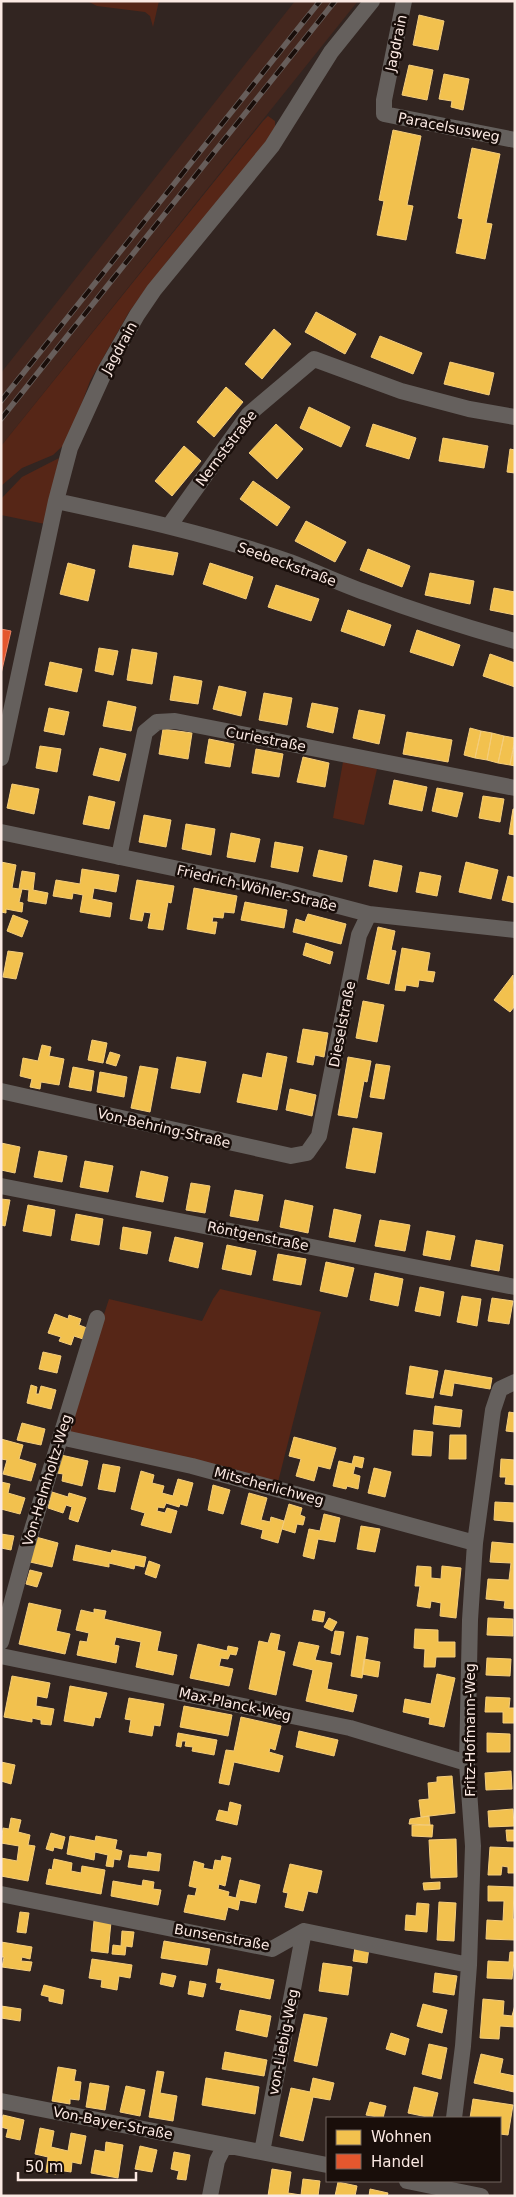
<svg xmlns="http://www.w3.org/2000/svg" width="516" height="2197" font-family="'DejaVu Sans',sans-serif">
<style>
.built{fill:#44271e}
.green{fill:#562617}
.homes{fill:#f2c14e;stroke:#f5cd7b}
.shops{fill:#e4572e;stroke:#eb8364}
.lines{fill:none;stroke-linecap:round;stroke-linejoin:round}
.minor{stroke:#65605d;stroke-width:16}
.rail-casing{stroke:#675e5b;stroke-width:5.5}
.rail{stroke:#190e0a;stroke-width:4;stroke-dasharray:11;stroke-linecap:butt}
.labels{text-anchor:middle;stroke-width:5;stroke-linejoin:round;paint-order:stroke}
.street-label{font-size:14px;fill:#fbe9e3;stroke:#190e0a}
</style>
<rect width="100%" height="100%" fill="#322521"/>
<path class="built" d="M295,1H358L1,446V373Z"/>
<path class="green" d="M87,1H159L153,27L150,16L145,12L97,6Z
M268,116L275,121V128L254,159L169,259L129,312L90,381L68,441L53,455L22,468L1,486V446L263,121Z
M59,458L45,524L1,515V499L22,477Z
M343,762L377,769L364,825L333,818Z
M220,1289L321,1312L278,1482L66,1432L109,1299L202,1321L213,1299Z"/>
<path class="homes" d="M419,15L444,21L438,50L413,45Z
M409,65L433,70L427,100L402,95Z
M444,74L469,79L463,110L451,107L452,101L439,99Z
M393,130L421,136L407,205L413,206L406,240L377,235L384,201L379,200Z
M472,148L500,154L486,223L492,224L485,259L456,253L463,219L458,218Z
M316,312L356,334L345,354L305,332Z
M274,329L291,344L262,379L245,364Z
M380,336L422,353L413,374L371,357Z
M450,362L494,373L489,395L444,384Z
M226,387L243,402L214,437L197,422Z
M309,407L350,427L341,447L300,428Z
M276,424L303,449L277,479L249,453Z
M373,424L416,438L409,459L366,446Z
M443,438L488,446L484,468L439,461Z
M184,446L201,461L172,496L155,481Z
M510,449L515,450V473L507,472Z
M253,481L290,507L277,526L240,499Z
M306,521L346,542L335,562L295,541Z
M133,545L178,553L173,575L129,567Z
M368,549L410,566L402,587L360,570Z
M68,563L95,570L88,601L60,594Z
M210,563L253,577L246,599L203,584Z
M430,573L474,581L470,604L425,595Z
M276,585L319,599L311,621L268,607Z
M494,588L515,592V615L490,610Z
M348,610L391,625L384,646L341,631Z
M417,630L460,645L453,666L410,652Z
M99,648L118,651L113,675L95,671Z
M132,649L157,653L152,684L127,680Z
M490,654L515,663V687L483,676Z
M50,662L82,669L77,692L45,685Z
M174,676L202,681L198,704L170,700Z
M219,686L246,692L241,716L213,709Z
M264,693L292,698L287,725L259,720Z
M108,701L136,707L131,731L103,726Z
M312,703L338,708L333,733L307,727Z
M49,708L69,712L64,735L44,731Z
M359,710L385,715L379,744L353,738Z
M470,728L481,731L475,758L464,755Z
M163,729L192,733L188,759L159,754Z
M481,731L492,733L487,760L475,758Z
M407,732L452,740L448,762L403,754Z
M492,733L504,736L498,763L487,760Z
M504,736L515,738L510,765L498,763Z
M209,739L234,744L230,767L205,763Z
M515,741V766L510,765Z
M40,746L61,749L57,772L36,768Z
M100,748L126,754L119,781L93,775Z
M256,749L283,754L279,777L252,773Z
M303,757L329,763L325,787L297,782Z
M394,780L427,787L422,811L389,804Z
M12,784L39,789L34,814L7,808Z
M437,788L463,793L457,817L432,811Z
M89,796L115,802L109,829L83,824Z
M483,796L504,799L500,822L479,818Z
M513,809H515V835L509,834Z
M144,815L171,820L166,847L139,842Z
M186,824L215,829L211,855L182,849Z
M231,833L260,839L255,862L227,857Z
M275,842L303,847L298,872L271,867Z
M319,850L347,856L342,882L313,876Z
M374,860L402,866L397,892L369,886Z
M1,862L16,865L12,888L19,889L22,871L35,873L33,890L48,893L46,904L28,901L29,890L22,889L19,902L23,903L22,912L6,909V913L1,912Z
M466,862L498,870L491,899L459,892Z
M82,869L119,875L116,892L94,888L92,899L112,903L110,917L80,912L83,895L73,893L72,899L53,896L56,880L80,884Z
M420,872L441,876L437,896L416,892Z
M508,876L515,878V903L502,900Z
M137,880L174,886L171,903L168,902L163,930L148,928L151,913L144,912L142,921L130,919Z
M194,888L237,896L234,913L224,912L223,918L213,917L212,922H217L215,934L187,929Z
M245,902L287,910L284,928L241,920Z
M308,914L346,924L341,944L293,932L296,919L305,922Z
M13,915L28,921L22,937L7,931Z
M378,927L395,931L391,950L396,951L389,984L367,979Z
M306,943L333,952L330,964L303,955Z
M402,948L430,953L427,971L435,972L433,982L419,980L418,987L406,985L405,991L395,990Z
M8,951L23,953L16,979L3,977Z
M513,975L515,1006L510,1012L494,1000Z
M363,1001L384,1005L377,1042L356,1038Z
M303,1029L328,1033L324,1057L315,1055L313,1065L297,1062Z
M92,1040L107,1043L103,1063L88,1060Z
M42,1045L51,1047L49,1056L64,1059L59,1085L41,1082L40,1089L30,1087L32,1079L20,1076L23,1058L38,1061Z
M110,1052L120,1055L116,1066L106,1063Z
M267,1053L287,1057L277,1110L237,1102L243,1074L262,1078Z
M177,1057L206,1062L200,1093L171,1088Z
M348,1057L371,1061L367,1082L364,1081L357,1118L338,1115Z
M376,1064L390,1066L384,1099L370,1097Z
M140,1066L158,1069L150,1112L131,1108Z
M73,1067L94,1071L91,1091L69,1087Z
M100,1072L127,1077L124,1097L97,1092Z
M290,1089L316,1095L312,1116L286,1110Z
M353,1128L382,1133L375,1173L346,1168Z
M1,1143L20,1147L15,1173L1,1170Z
M39,1151L67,1156L62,1182L34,1177Z
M85,1161L113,1166L108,1192L80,1187Z
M141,1171L168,1177L163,1202L136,1197Z
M191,1183L210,1186L205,1213L186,1210Z
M235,1190L263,1195L258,1221L230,1216Z
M1,1199L10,1200L5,1226L1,1225Z
M285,1200L313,1206L308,1233L280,1227Z
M28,1205L55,1210L51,1236L23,1231Z
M334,1209L361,1215L355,1242L329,1237Z
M76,1214L103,1219L99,1245L71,1240Z
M380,1220L410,1225L405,1251L375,1246Z
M123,1227L151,1232L147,1254L120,1249Z
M427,1231L455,1236L450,1260L423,1255Z
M175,1237L203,1243L198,1268L169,1261Z
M476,1240L503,1245L499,1271L471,1266Z
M227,1245L256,1251L251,1275L222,1269Z
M278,1254L306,1259L301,1285L273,1280Z
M326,1262L354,1268L347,1297L320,1291Z
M375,1273L403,1279L398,1306L370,1300Z
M420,1287L444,1292L440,1316L415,1311Z
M462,1296L481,1299L477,1326L457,1322Z
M492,1298L513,1301L509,1324L488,1321Z
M55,1314L68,1319L69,1315L81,1319L79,1325L87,1328L83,1339L74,1336L71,1345L59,1341L61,1337L48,1333Z
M43,1352L61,1356L57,1373L39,1369Z
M410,1366L438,1371L433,1398L406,1394Z
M445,1370L492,1378L490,1389L454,1383L452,1396L440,1394Z
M31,1385L37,1387L36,1394H39L41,1386L56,1390L51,1409L27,1403Z
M435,1406L462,1410L460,1427L433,1424Z
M509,1412L515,1413V1432L506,1431Z
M22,1423L45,1429L41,1445L17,1440Z
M414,1430L433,1432L431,1456L412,1455Z
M450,1435H466V1459H449Z
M294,1437L336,1448L330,1469L318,1466L314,1481L296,1476L301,1459L289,1456Z
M1,1439L23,1445L19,1459L36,1464L31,1481L3,1474L7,1460L1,1459Z
M61,1455L88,1461L82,1486L62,1481L63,1474L57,1473Z
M354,1456L364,1458L362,1468L355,1466L353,1474L360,1476L358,1489L347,1486L346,1489L333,1486L339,1461L352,1464Z
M501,1459L515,1460V1485L505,1484L506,1477H500Z
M103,1464L120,1467L115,1492L98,1489Z
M374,1468L391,1472L385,1497L368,1493Z
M141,1471L154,1475L152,1483L164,1486L162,1493L173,1496L178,1479L193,1483L187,1506L180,1504L179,1507L166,1503L164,1508L158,1507L157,1511L165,1513L167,1508L177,1511L171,1533L141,1525L145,1513L131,1509Z
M1,1482L10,1484L8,1493L25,1498L20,1514L1,1509Z
M213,1485L230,1490L223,1514L208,1510Z
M52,1492L68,1497L69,1493L86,1498L78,1522L69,1519L72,1507L66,1505L63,1513L48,1508Z
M249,1493L267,1498L261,1520L270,1522L271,1517L284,1521L278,1543L261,1538L263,1530L241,1524Z
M495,1502L515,1503V1522L494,1520Z
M289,1504L302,1508L300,1515L305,1517L303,1525L297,1524L295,1533L282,1529Z
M324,1514L340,1518L335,1542L318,1539L314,1559L303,1556L309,1529L320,1531Z
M361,1526L380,1529L375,1552L357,1549Z
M1,1534L14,1536L11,1550L1,1548Z
M36,1537L58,1543L52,1567L30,1562Z
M492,1542L515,1544V1609L504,1608L505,1601L486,1599L488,1579L509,1580L511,1563L490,1562Z
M76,1545L111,1553L112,1550L146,1557L144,1567L135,1565L134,1569L109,1563V1567L73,1560Z
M149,1561L160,1565L156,1578L145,1574Z
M417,1566L431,1567V1578L441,1579L442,1566L461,1568L456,1618L440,1616L441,1603L431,1601L430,1608L417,1606L420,1586H415Z
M30,1570L42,1573L37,1587L26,1584Z
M29,1603L61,1610L56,1631L70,1634L65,1654L19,1644Z
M94,1609L106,1611L104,1619L161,1632L157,1651L177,1655L173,1675L136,1667L141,1642L116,1637L114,1645L119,1646L116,1663L77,1655L80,1641L87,1642L89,1633L76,1630L81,1610L94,1613Z
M314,1610L325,1612L323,1622L312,1620Z
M329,1618L337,1622L332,1631L324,1627Z
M488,1618L513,1619V1636L487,1635Z
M415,1629L438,1630V1642H455V1657H436L435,1667H424L425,1649L414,1648Z
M335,1631L344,1632L340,1655L331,1653Z
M271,1633L280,1635L277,1650L285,1652L276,1695L249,1689L259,1641L268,1643Z
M357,1636L368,1638L362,1678L351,1676Z
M299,1642L319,1646L315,1660L332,1663L327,1689L357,1695L353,1712L306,1701L313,1670L293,1665Z
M198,1644L227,1651L228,1646L238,1648L236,1655L230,1654L228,1659L221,1658L219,1666L233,1669L229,1686L190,1678Z
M487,1658L511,1659L510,1676L486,1675Z
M364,1659L380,1662L378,1677L362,1674Z
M437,1674L455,1678L444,1727L429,1724L430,1718L403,1712L405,1699L431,1704Z
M12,1676L50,1683L47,1698L37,1696L36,1706L54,1709L51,1725L41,1724V1720L32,1718V1722L4,1717Z
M70,1686L107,1693L100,1718L95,1717L93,1726L64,1721Z
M486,1697L510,1698L509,1708H515V1723H503V1712H485Z
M129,1698L164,1704L160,1726L154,1725L152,1736L129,1732L131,1720L125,1719Z
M184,1706L232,1715L228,1736L180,1727Z
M241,1717L281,1726L275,1750L270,1748L269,1752L283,1756L279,1772L234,1762L229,1785L219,1783L226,1750L234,1751Z
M299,1731L338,1740L334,1756L296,1747Z
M178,1733L217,1740L214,1755L192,1751L193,1747L185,1746L186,1741H182L181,1747L176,1746Z
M487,1733L510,1734V1752H487Z
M1,1762L15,1765L11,1784L1,1781Z
M511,1771L512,1789L486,1790L485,1773Z
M452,1776L455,1813L421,1817L419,1800L429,1799L428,1783L437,1782V1777Z
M230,1802L241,1805L237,1825L216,1820L219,1810L228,1812Z
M513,1809L514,1826L489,1827L488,1811Z
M429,1816L430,1825L409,1824L410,1819Z
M11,1818L21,1820L18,1832L30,1835L28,1845L35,1846L28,1881L1,1876V1858L17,1861L19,1846L1,1843L3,1828L9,1829Z
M412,1825H433L432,1837L412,1836Z
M506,1830H515V1841H507Z
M51,1833L65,1837L62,1849L54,1847L53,1851L46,1849Z
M70,1836L95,1841L96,1836L117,1840L115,1849L122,1851L120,1860L114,1859L113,1867L106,1866L108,1855L95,1852L94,1860L67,1854Z
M456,1839L457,1877L431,1878L429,1840Z
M490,1847L515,1848V1873H508V1867L502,1866L501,1875H488Z
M148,1852L161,1854L159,1871L128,1867L130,1855L147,1857Z
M222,1856L231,1858L225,1886L219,1884L218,1889L229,1892L228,1896L236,1898L240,1880L260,1885L256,1903L240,1900L238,1910L228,1907L225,1920L184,1912L188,1895L195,1896L197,1888L189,1886L194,1861L204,1864L203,1868L213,1870L215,1860L221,1861Z
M54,1859L72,1863L71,1871L81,1873L82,1866L105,1870L101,1894L46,1884L49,1869L52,1870Z
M290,1864L322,1871L317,1893L308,1891L303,1911L285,1907L288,1893L283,1892Z
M143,1880L154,1882L153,1889L161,1890L158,1905L111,1896L113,1881L142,1886Z
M440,1882V1889L424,1890L423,1883Z
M488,1886L514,1887L513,1919H515V1940L486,1939L487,1920L503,1921L504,1901H488Z
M439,1902L456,1903L454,1941L437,1940Z
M417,1903L429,1904L427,1932L405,1930L406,1915L416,1916Z
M20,1912L29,1913L26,1933L17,1932Z
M94,1921L111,1922L108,1953L91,1951Z
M122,1931L134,1932L132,1947L126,1946L125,1955L112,1954L113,1945L121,1946Z
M164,1941L210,1949L207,1965L161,1958Z
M1,1942L32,1947L30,1959L22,1957L21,1961L32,1962L30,1971L2,1967L4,1957H1Z
M355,1947L369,1948L367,1963L353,1961Z
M510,1952H515L512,1979L487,1978L488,1961L509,1962Z
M92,1959L132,1965L130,1978L119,1976L117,1990L101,1987L102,1980L89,1978Z
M323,1963L352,1967L348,1995L319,1991Z
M218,1969L274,1980L270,1999L220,1989L222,1983L216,1982Z
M162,1973L176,1976L173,1987L160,1984Z
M435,1973L457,1976L454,1995L433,1992Z
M190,1981L206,1984L203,1997L188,1994Z
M44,1985L64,1990L62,2004L49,2001V1997L41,1995Z
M483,1999L504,2001L503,2015L512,2016L515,2005V2027L500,2026L499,2039L480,2038Z
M423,2004L447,2010L442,2033L417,2026Z
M1,2006L21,2009L20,2021L1,2018Z
M240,2010L271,2016L267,2037L236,2030Z
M304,2014L327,2018L317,2066L294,2061Z
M391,2033L409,2039L405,2055L386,2049Z
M429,2044L447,2048L441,2079L422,2074Z
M225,2052L267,2060L264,2076L222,2069Z
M481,2054L503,2059L500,2073L515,2076L514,2092L474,2083Z
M58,2067L76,2070L74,2081L81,2082L79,2100L70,2099V2104L52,2101Z
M157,2071L164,2072L160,2093L177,2096L173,2121L149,2117Z
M206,2078L259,2087L255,2114L202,2105Z
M313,2078L334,2083L330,2100L313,2097L303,2141L280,2136L291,2088L310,2092Z
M90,2083L109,2086L105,2110L86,2107Z
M126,2086L145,2090L140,2116L120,2112Z
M414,2087L438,2093L432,2118L408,2113Z
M473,2099L513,2105L508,2135L500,2134V2118H470Z
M370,2102L386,2106L383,2118L366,2115Z
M3,2115L24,2120L20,2140L6,2137L8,2129L1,2127Z
M40,2128L54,2131L51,2147L68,2151L71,2133L86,2136L81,2164L72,2162L71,2172L57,2170L56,2174L46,2172L48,2157L35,2154Z
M106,2142L123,2145L118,2178L91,2173L95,2150L105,2152Z
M140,2146L157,2150L152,2172L135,2169Z
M174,2152L190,2155L186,2180L177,2179L179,2171L171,2169Z
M272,2169L291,2172L288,2193L301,2195L303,2179L320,2181L318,2196H268Z
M338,2182L357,2186L355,2196H335Z
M370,2189L388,2193L387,2196H369Z"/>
<path class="shops" d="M1,629L11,631L1,674Z"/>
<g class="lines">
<path class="minor" d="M404,1L384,100V114L515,140
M56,501C135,518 213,535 290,562C316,572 341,584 367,593C415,611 465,627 515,641
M169,526L249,414L314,359L401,391L469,409L515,417
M1,758L56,501L70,448L105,371L137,315L154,290L272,146L331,52L372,1
M1,832L274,889L369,914L515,930
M119,857L145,732L157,722L175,721L515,788
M1,1091L291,1156L307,1153L319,1136L359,935L369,914
M1,1186L515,1287
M60,1437L192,1466L475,1543
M1,1642L27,1546L97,1318
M1,1656L350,1728L467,1763
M1,1894L272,1949L304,1931L469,1965
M1,2101L327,2165
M454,2118L463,2046L469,1965L473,1846L467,1763L470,1620L475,1543L493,1410L500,1389L515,1382
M262,2152L304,1931
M407,2181L481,2196
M210,2196L217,2161L225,2145"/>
<g class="rail-casing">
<path id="rail" d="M1,401L320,1
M1,419L335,1"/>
</g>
<use href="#rail" class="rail"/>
</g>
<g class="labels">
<g class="street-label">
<text transform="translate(396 43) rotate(-78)" y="5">Jagdrain</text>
<text transform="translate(449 127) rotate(11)" y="5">Paracelsusweg</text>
<text transform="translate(119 348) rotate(-61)" y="5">Jagdrain</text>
<text transform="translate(226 448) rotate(-53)" y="5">Nernststraße</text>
<text transform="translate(287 564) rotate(20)" y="5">Seebeckstraße</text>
<text transform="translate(266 739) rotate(11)" y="5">Curiestraße</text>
<text transform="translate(257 888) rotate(13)" y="5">Friedrich-Wöhler-Straße</text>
<text transform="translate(342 1024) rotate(-79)" y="5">Dieselstraße</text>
<text transform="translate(164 1128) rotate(13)" y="5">Von-Behring-Straße</text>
<text transform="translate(258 1236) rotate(11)" y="5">Röntgenstraße</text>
<text transform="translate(47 1480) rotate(-73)" y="5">Von-Helmholtz-Weg</text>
<text transform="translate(269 1486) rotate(15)" y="5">Mitscherlichweg</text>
<text transform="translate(235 1704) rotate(12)" y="5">Max-Planck-Weg</text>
<text transform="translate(470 1730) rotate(-90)" y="5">Fritz-Hofmann-Weg</text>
<text transform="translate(222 1937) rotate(10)" y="5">Bunsenstraße</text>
<text transform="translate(283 2042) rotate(-79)" y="5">von-Liebig-Weg</text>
<text transform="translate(113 2123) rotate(11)" y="5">Von-Bayer-Straße</text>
</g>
</g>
<rect width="516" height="2197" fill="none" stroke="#fbe9e3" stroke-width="5"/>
<rect x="326" y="2117" width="175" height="65" fill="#190e0a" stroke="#736661"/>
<rect x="336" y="2130" width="25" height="15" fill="#f2c14e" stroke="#736661"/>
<text x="371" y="2142" font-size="15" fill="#fbe9e3">Wohnen</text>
<rect x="336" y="2154" width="25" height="15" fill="#e4572e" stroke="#736661"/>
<text x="371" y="2167" font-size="15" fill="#fbe9e3">Handel</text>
<path d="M18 2172v8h118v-8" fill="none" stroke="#fbe9e3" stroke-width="2.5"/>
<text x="25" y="2172" font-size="15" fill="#fbe9e3" stroke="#190e0a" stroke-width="4" paint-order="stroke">50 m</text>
</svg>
